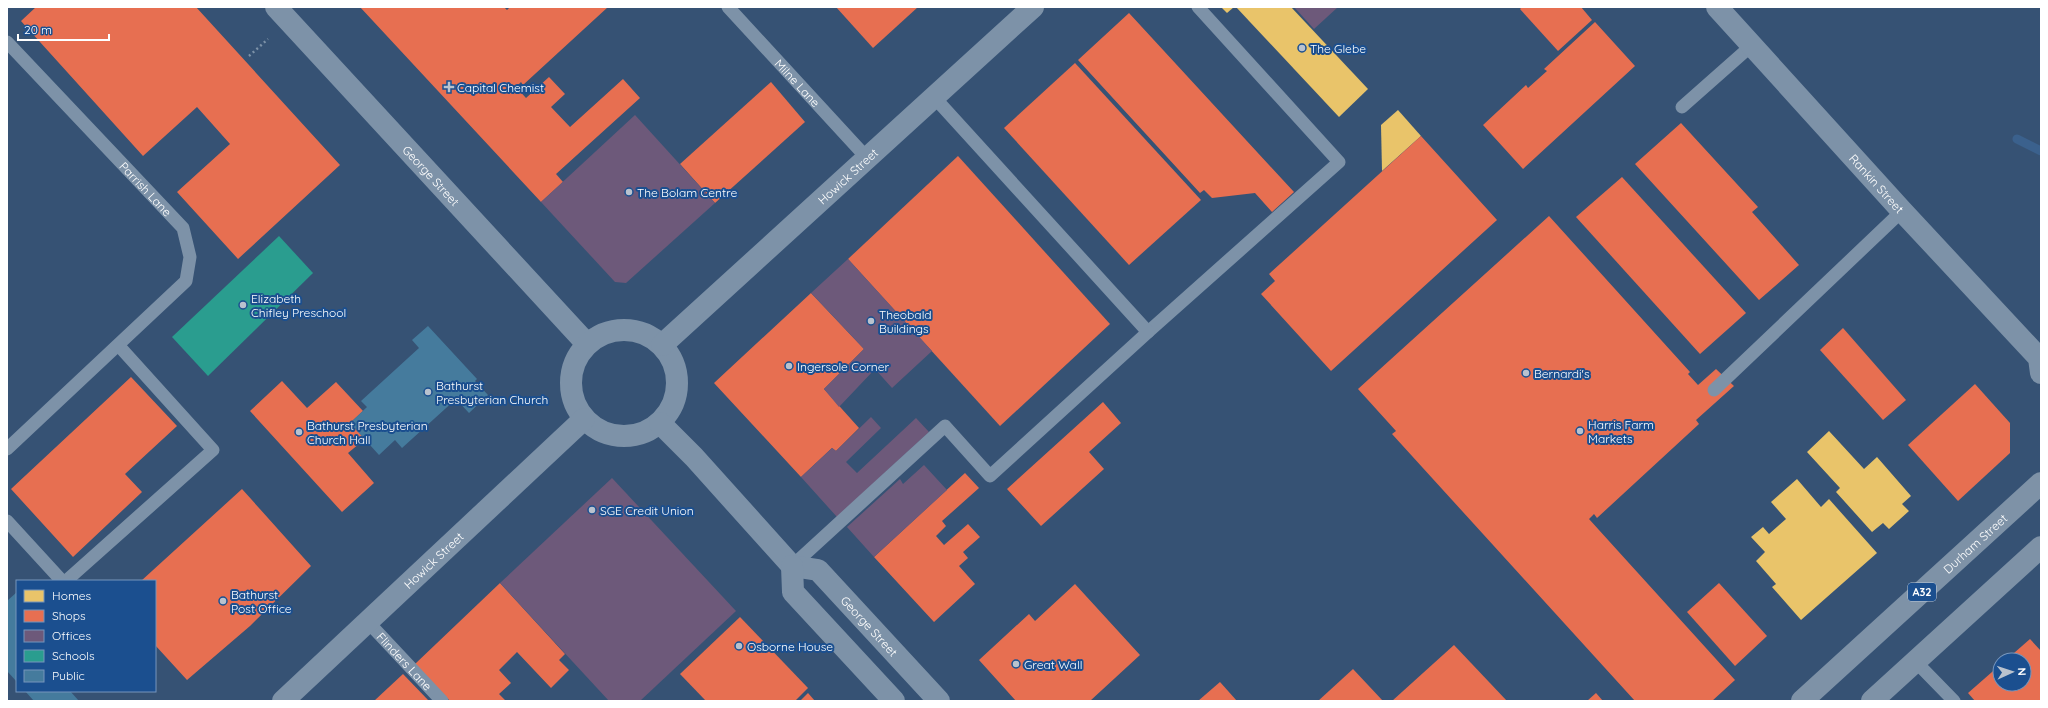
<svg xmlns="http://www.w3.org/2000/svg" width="2048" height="708" font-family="Quicksand,sans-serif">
<rect width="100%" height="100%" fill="#365274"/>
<g fill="#e9c46a">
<polygon points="1221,7 1234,7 1227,13"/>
<polygon points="1236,7 1291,7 1368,89 1339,117"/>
<polygon points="1398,110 1421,136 1382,171 1381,125"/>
<polygon points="1829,431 1864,469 1877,457 1911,496 1902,504 1909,511 1889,529 1883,523 1872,532 1836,492 1840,488 1807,452"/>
<polygon points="1797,479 1821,507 1829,499 1877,553 1801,620 1772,587 1776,584 1756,561 1765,552 1751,537 1763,527 1769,534 1786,519 1771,502"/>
</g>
<g fill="#e76f51">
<polygon points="36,7 196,7 340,165 238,259 177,192 230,144 197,107 143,156 21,21"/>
<polygon points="360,7 504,7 507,10 510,7 608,7 523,85 521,82 516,87 526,98 549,77 565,94 551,107 570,127 623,79 640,98 556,174 563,182 541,202"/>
<polygon points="836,7 918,7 873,48"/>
<polygon points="1522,7 1581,7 1592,20 1558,51 1520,9"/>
<polygon points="1129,13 1294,192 1272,212 1255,193 1212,198 1204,190 1200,193 1078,60"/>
<polygon points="1595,22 1635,66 1523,169 1483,125 1526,85 1528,88 1547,71 1544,69"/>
<polygon points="1075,63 1201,200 1129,265 1004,128"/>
<polygon points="771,82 805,122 715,203 680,164"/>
<polygon points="1681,123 1758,207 1752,212 1799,265 1759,300 1635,164"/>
<polygon points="1421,136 1497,220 1331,371 1261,294 1275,281 1269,274"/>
<polygon points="958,156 1110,324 1000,426 848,259"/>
<polygon points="1622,177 1746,313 1700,354 1576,217"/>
<polygon points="1549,216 1690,372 1688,374 1698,385 1716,369 1734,386 1696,420 1699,424 1597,518 1594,514 1589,519 1735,680 1712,701 1635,701 1392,434 1396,431 1358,389"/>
<polygon points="811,293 864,349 824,389 859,428 836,451 832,448 801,477 714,383"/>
<polygon points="1843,328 1906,400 1883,420 1820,350"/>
<polygon points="131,377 177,426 125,474 142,492 73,557 11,489"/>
<polygon points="282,381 307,408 336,382 363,411 350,423 365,439 348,453 374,483 342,512 250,411"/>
<polygon points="1975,384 2010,423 2010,453 1958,501 1908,445"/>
<polygon points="1103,402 1121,423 1089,452 1104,469 1041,526 1007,489"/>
<polygon points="965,473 979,488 942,521 946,526 936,536 944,545 968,524 980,537 963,552 968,558 959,566 975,584 934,622 874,557"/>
<polygon points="242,489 311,566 250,626 187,680 155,645 155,581 141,581"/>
<polygon points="500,583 565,654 559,660 569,670 551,688 517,652 499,670 511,683 499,694 506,701 450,701 415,664"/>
<polygon points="1719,583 1767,636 1735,666 1687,612"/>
<polygon points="1075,584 1140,655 1090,701 1016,701 979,660 1029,614 1035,621"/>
<polygon points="740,617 808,688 795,701 706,701 680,674"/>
<polygon points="2030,639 2041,651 2041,701 1975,701 1968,693 2000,665 2000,684 2024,684 2024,660 2006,660"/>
<polygon points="1454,645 1507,701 1392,701"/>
<polygon points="1353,669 1383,701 1318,701"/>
<polygon points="403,674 429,701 374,701"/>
<polygon points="1220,682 1237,701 1198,701"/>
<polygon points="808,693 815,701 800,701"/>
<polygon points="1596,693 1603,701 1587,701"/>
</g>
<g fill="#6d597a">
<polygon points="1294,7 1338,7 1314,29"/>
<polygon points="635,115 715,203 626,283 615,282 541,202"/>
<polygon points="848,259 932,351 892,388 875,369 839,407 824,389 864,349 811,293"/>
<polygon points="871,417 881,428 846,462 857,473 916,418 929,432 837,517 801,477 832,448 836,451"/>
<polygon points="924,465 947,490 874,557 847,527 900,479 903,484"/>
<polygon points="612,478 736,611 640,701 609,701 500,583"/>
</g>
<polygon fill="#2a9d8f" points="279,236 313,273 208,376 172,337"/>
<g fill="#457b9d">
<polygon points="428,326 477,379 475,381 488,395 469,413 456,399 402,448 395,440 379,455 350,423 367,407 361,401 419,348 412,340"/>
<polygon points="17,592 17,682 7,671 7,601"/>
<polygon points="25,691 70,691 79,701 34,701"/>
</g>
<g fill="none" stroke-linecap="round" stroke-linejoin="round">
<polyline stroke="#3b618d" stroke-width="9" points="2017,139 2041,151"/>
<polyline stroke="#7d92a8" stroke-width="2.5" stroke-dasharray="2 3" stroke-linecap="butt" points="249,56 268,39"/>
<g stroke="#7d92a8" stroke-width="13">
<path id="s1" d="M728,7L867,158"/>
<path id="s2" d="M7,42L183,228L190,257L186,281L7,449"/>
<polyline points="1682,107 1751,46"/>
<polyline points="1148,332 1339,162 1198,7"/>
<polyline points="1714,390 1902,211"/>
<polyline points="7,521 62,581"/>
<polyline points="792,566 945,426 990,476 1148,332 934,97"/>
<polyline points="66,581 213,450 119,346"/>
<path id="s3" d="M367,621L442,701"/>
<polyline points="1916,662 1954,701"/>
</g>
<g stroke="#7d92a8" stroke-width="22">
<path id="s4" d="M276,7L587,344"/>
<path id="s5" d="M1717,7L1902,211L2039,358L2041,373"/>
<circle cx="624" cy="383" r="53"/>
<path id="s6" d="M662,345L1033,7"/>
<path id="s7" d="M660,423L694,457L792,566L818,570L939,701"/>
<polyline points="792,566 793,592 894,701"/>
<path id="s8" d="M283,701L584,419"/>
</g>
<g stroke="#7e92a7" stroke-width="22">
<path id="s9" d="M1802,701L2041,483"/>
<polyline points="1872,701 2041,547"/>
</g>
</g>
<g fill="#b9c2ce" stroke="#1b4f8f" stroke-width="1.5">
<circle cx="1302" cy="48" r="4"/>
<path d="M447 81h4v4h4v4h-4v4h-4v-4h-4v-4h4z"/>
<circle cx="629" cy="192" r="4"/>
<circle cx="243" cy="305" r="4"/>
<circle cx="871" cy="321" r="4"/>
<circle cx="789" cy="366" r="4"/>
<circle cx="1526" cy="373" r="4"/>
<circle cx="428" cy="392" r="4"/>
<circle cx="1580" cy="431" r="4"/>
<circle cx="299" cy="432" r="4"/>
<circle cx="592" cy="510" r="4"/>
<circle cx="223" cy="601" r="4"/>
<circle cx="739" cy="646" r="4"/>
<circle cx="1016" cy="664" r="4"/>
</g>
<g text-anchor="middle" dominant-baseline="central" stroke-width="4" stroke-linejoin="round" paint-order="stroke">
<rect fill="#1b4f8f" stroke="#bbcadd" stroke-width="1" x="1908" y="583" width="28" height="18" rx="3"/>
<g font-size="11" font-weight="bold" fill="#fff">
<text x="1922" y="592">A32</text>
</g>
<g font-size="12" fill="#fff" stroke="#1b4f8f" text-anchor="start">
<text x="1310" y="48">The Glebe</text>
<text x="457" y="87">Capital Chemist</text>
<text x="637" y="192">The Bolam Centre</text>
<text x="251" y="298">Elizabeth<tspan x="251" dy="14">Chifley Preschool</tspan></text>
<text x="879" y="314">Theobald<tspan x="879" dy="14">Buildings</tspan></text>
<text x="797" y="366">Ingersole Corner</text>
<text x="1534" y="373">Bernardi's</text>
<text x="436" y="385">Bathurst<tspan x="436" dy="14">Presbyterian Church</tspan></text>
<text x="1588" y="424">Harris Farm<tspan x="1588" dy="14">Markets</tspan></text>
<text x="307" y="425">Bathurst Presbyterian<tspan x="307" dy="14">Church Hall</tspan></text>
<text x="600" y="510">SGE Credit Union</text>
<text x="231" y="594">Bathurst<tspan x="231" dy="14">Post Office</tspan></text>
<text x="747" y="646">Osborne House</text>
<text x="1024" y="664">Great Wall</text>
</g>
<g font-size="12" fill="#fff" stroke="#1b4f8f">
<text stroke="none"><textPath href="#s1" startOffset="103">Milne Lane</textPath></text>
<text stroke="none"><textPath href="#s4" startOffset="229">George Street</textPath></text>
<text stroke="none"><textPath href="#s6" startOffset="251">Howick Street</textPath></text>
<text stroke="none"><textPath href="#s5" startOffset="238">Rankin Street</textPath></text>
<text stroke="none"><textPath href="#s2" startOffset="202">Parrish Lane</textPath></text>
<text stroke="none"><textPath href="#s9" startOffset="234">Durham Street</textPath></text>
<text stroke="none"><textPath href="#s8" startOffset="206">Howick Street</textPath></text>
<text stroke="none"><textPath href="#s7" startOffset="297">George Street</textPath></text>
<text stroke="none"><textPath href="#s3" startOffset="55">Flinders Lane</textPath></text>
</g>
</g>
<rect width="2048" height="708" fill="none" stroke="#ffffff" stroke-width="16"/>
<rect x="16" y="580" width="140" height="112" fill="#1b4f8f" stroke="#7695bc"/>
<rect x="24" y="590" width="20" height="12" fill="#e9c46a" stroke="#7695bc"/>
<text x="52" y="600" font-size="12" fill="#ffffff">Homes</text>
<rect x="24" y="610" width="20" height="12" fill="#e76f51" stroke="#7695bc"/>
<text x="52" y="620" font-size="12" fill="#ffffff">Shops</text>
<rect x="24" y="630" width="20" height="12" fill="#6d597a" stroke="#7695bc"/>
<text x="52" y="640" font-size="12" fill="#ffffff">Offices</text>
<rect x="24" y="650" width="20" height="12" fill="#2a9d8f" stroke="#7695bc"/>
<text x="52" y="660" font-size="12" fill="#ffffff">Schools</text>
<rect x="24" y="670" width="20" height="12" fill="#457b9d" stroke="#7695bc"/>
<text x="52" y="680" font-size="12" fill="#ffffff">Public</text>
<g transform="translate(2012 672) rotate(87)"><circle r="19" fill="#1b4f8f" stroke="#7695bc"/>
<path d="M0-3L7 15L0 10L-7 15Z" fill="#b9c2ce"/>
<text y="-6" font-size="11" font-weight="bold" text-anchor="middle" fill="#ffffff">N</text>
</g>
<path d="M18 34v6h91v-6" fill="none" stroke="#ffffff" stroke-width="2"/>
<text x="24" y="34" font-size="12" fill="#ffffff" stroke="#1b4f8f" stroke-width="3" paint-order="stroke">20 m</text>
</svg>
